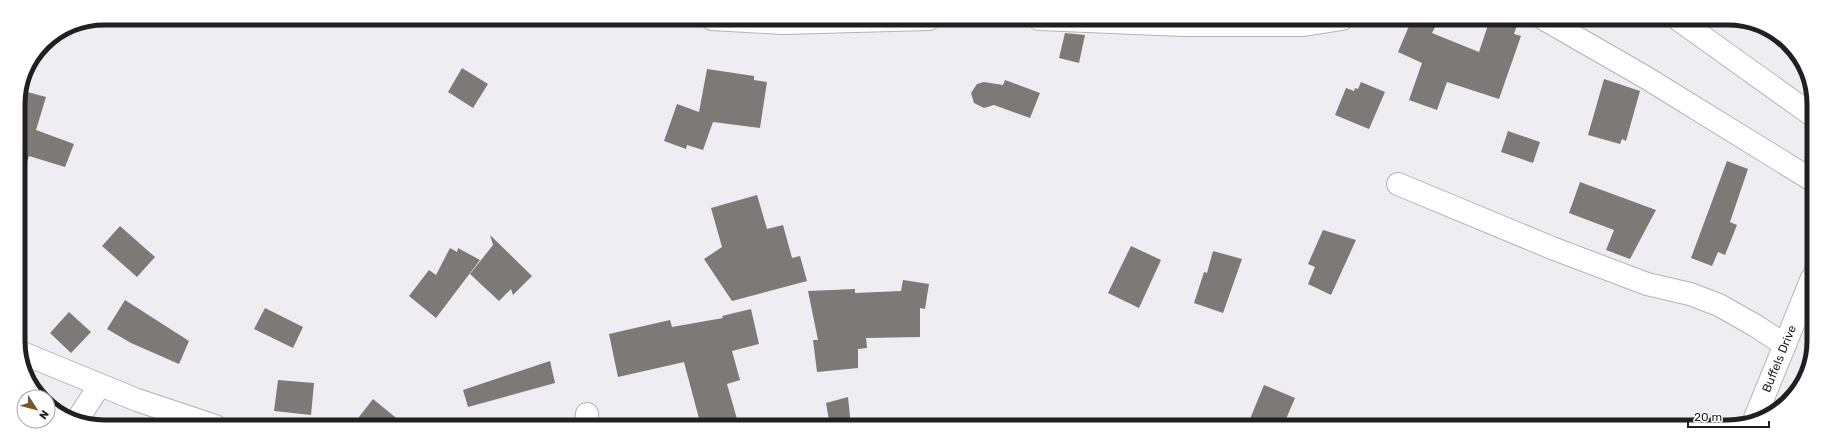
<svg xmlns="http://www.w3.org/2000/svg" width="1832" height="445" font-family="Rubik,sans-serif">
<rect width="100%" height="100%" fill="#eeedf2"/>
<g fill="#7d7976">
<polygon points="1412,19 1422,19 1436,25 1432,33 1479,52 1490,19 1519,19 1514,34 1521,36 1499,99 1447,82 1437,110 1409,100 1422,63 1398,52"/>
<polygon points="1065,33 1085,35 1079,63 1059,58"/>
<polygon points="462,68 488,84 473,108 448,92"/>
<polygon points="707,69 754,76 754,80 767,82 760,128 713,122 703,150 687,145 686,149 664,141 677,104 699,112"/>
<polygon points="1604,79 1640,91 1626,141 1622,139 1620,144 1588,135"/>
<polygon points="1005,80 1040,93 1030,118 994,105 984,108 974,103 971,93 977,84 984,82 1003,85"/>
<polygon points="1361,82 1385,92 1369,129 1335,115 1346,88 1354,91 1355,88 1358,89"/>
<polygon points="20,90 46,97 36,130 74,144 65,167 29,156 24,171 19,170 18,99"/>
<polygon points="1508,131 1540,142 1533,163 1501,152"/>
<polygon points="1727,161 1748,169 1730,222 1737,225 1725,255 1718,252 1712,266 1691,258"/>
<polygon points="1580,182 1656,210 1630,259 1606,250 1614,230 1569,213"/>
<polygon points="757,195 767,229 783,225 792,258 800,256 807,281 732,301 704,259 722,247 711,208"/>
<polygon points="120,226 155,257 137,277 102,246"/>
<polygon points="1323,230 1356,240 1331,295 1308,284 1315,267 1308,264"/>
<polygon points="490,235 532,276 513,295 511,289 499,301 470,274 493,245"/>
<polygon points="1131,246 1161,260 1139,308 1108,293"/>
<polygon points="450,248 457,252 458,248 480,260 436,318 409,296 429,270 436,275"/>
<polygon points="1213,251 1242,259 1223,313 1194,303 1204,272 1207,273"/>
<polygon points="903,280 929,284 925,309 920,308 920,337 866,338 867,348 858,349 858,368 817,372 813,340 818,340 808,291 855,289 855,293 901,291"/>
<polygon points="125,300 189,341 179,364 131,343 107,329"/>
<polygon points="265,308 303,327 293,348 254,329"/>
<polygon points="751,309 759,344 732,351 740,380 727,384 739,426 701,426 684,362 618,377 609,334 670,320 672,327 723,318 722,316"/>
<polygon points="69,312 91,332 71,353 50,333"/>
<polygon points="550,361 555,383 468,407 463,390"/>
<polygon points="278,380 314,383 311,415 274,411"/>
<polygon points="1264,385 1295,398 1283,426 1247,426"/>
<polygon points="848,397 851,426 830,426 826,403"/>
<polygon points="373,399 406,426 352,426"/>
</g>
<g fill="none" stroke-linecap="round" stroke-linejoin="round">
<defs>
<g id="minor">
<polyline points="712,19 783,23 929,19"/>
<polyline points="1039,19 1183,25 1304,25 1342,19"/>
<polyline points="1544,19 1645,77 1812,180"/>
<polyline points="1679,20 1812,115"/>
<polyline points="1398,184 1552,248 1647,284 1690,294 1719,305 1756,326 1785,345"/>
<polyline points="20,352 137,400 215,426"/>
<path id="s1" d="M1755,418L1812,278"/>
<polyline points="77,420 100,385"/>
<polyline points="586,426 587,414"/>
</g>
</defs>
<use href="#minor" stroke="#b3b3b8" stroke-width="24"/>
<use href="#minor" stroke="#fff" stroke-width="22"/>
</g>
<g text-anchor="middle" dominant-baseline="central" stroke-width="3" stroke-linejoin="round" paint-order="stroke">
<g font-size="12" fill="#201f21" stroke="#fff">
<text stroke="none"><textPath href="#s1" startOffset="64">Buffels Drive</textPath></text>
</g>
</g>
<path d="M0 0H1832V445H0ZM104 25H1728A79 79 0 0 1 1807 104V341A79 79 0 0 1 1728 420H104A79 79 0 0 1 25 341V104A79 79 0 0 1 104 25Z" fill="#fff" fill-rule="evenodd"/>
<path fill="none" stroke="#201f21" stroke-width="5" d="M104 25H1728A79 79 0 0 1 1807 104V341A79 79 0 0 1 1728 420H104A79 79 0 0 1 25 341V104A79 79 0 0 1 104 25Z"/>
<g transform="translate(36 409) rotate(126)"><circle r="19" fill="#ffffff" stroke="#a6a5a6"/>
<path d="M0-3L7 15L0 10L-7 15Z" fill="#73592b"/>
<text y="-6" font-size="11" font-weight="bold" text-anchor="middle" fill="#201f21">N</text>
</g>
<path d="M1688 421v6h81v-6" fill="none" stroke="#201f21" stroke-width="2"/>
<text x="1694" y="421" font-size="12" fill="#201f21" stroke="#ffffff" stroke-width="3" paint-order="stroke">20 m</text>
</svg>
